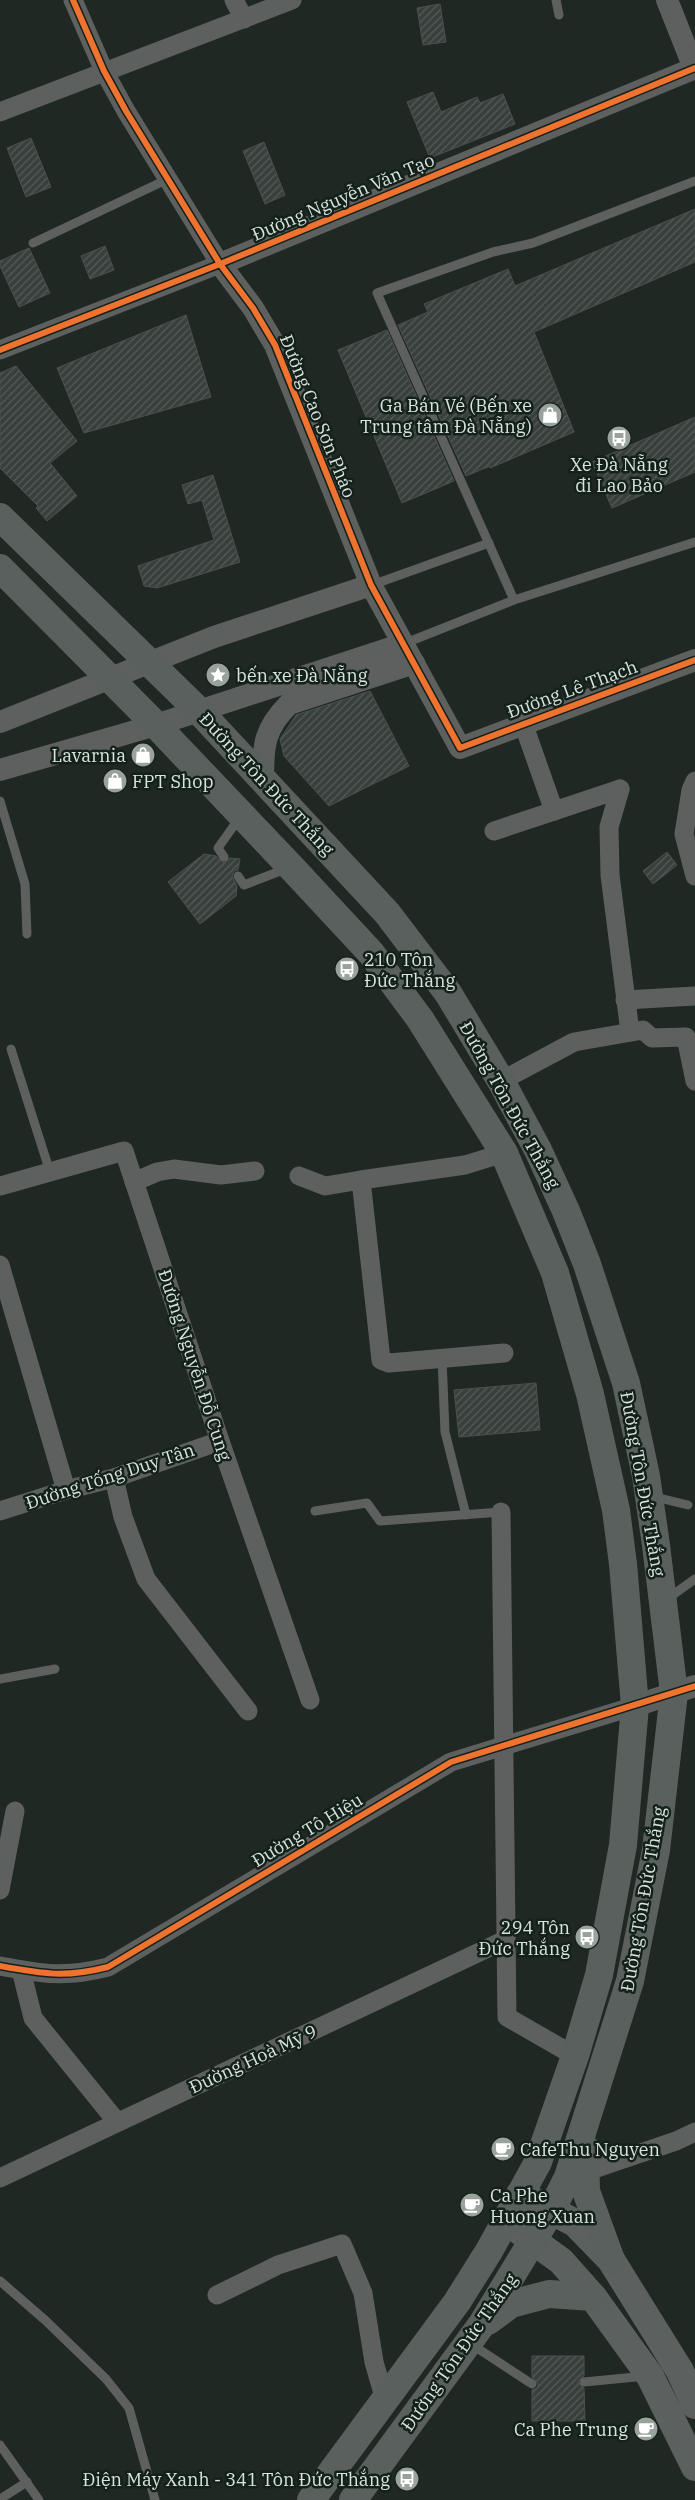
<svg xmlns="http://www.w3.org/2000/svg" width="695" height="2500" font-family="'IBM Plex Serif',serif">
<defs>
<pattern id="building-hatch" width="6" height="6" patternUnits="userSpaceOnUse" patternTransform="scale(1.25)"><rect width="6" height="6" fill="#383f3c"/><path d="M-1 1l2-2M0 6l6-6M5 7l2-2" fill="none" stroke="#545b58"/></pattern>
</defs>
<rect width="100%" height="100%" fill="#202824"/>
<g fill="url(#building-hatch)" stroke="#4a514e">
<polygon points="440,4 446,42 423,45 417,8"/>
<polygon points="433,92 441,112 477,97 480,103 503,94 515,124 430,158 407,102"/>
<polygon points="31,138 51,187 26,197 7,148"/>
<polygon points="264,142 285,195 265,204 243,151"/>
<polygon points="695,209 695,262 534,332 574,432 490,468 490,466 466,476 398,325 428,312 424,304 508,269 515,286"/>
<polygon points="105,246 114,270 90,279 81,256"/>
<polygon points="29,248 50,293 19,307 0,266 0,261"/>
<polygon points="186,315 211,397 84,433 57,368"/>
<polygon points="387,330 454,481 402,503 338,350"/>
<polygon points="16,366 77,441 50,463 77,496 47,521 36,508 38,506 0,468 0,373"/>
<polygon points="695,417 695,472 612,508 592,462"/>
<polygon points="213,475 240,562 157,588 144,586 138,566 214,540 202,500 188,504 182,485"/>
<polygon points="370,691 409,766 329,806 284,756 280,739 296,715"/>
<polygon points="667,852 677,865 653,884 643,871"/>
<polygon points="204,854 216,856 224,863 230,858 240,859 238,870 234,871 232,876 237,886 236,896 200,924 168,882"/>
<polygon points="536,1383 540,1430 459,1437 454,1390"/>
<polygon points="532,2356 584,2356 584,2376 578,2382 584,2388 585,2421 532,2421 532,2390 537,2388 538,2384 532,2377"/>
</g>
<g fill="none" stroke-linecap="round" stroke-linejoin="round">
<g stroke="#5d605f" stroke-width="9">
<polyline points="556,0 559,15"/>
<polyline points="33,243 168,179"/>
<polyline points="372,585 489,543"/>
<polyline points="514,600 377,293 493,252 533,243 695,181"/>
<polyline points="403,644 514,600 695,542"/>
<polyline points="0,801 25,884 27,934"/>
<polyline points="224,857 218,848 240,817"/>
<polyline points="238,876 244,885 288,868"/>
<polyline points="11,1049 50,1172"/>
<polyline points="442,1358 445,1432 466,1515"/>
<polyline points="651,1496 688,1505"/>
<polyline points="315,1511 367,1503 380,1521 501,1512"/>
<polyline points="667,1599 695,1579"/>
<polyline points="0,1679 55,1669"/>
<polyline points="0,2281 45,2320 106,2379 129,2408 155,2500"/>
<polyline points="471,2344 532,2384"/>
<polyline points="584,2382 646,2376"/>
<polyline points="0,2445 39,2500"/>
<polyline points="0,2499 27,2482"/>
</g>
<g stroke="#5d605f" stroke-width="19">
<polyline points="234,0 244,19"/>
<polyline points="0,112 292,0"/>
<polyline points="0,350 220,264 126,111 104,71 73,0"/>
<polyline points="523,723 554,811 620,789"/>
<polyline points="695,781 691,790 684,834 695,876"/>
<polyline points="620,789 609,827 610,875 630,1032"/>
<polyline points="494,831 554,811"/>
<polyline points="625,1000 695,996"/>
<polyline points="501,1081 574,1042 643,1030 652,1038 686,1037 695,1081"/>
<polyline points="299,1176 325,1186 361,1180 381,1360 389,1363 504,1353"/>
<polyline points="361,1180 465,1165 504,1153"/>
<polyline points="134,1182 157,1172 174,1169 221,1175 255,1171"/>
<polyline points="0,1186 124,1151 220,1441 310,1700"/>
<polyline points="0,1265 66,1490"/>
<polyline points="114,1478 123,1517 146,1579 248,1711"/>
<polyline points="0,1511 66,1490 114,1478 220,1441"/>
<polyline points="501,1512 507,2017 575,2056"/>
<polyline points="0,1890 15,1811"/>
<path d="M0,1966C43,1974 65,1978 108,1967L451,1762L635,1706"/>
<polyline points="21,1970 33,2018 117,2122"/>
<polyline points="585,2172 676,2141 695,2132"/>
<polyline points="0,2178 505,1940"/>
<polyline points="217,2295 278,2265 342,2244 363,2293 374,2362 385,2400"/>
</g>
<g stroke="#5d605f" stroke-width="22">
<polyline points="667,0 694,68"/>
<polyline points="695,68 220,264 253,308 275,345 371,585 460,748 695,660"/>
<polyline points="0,722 214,637 371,585"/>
<polyline points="0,770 156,725 403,644"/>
<path d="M263,779C263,745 264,729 289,704L414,663"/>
<polyline points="635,1706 695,1686"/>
</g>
<g stroke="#5c615f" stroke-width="28">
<polyline points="520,2194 575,2223 611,2260 680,2371 695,2405"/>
<polyline points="506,2221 561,2261 593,2297 650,2376 695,2467"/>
</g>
<g stroke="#5a605d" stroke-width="28">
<polyline points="0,517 199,711 387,913 448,993 501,1081 538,1150 566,1211 587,1264 626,1383 646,1476 656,1545 674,1693 656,1850 630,1981 568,2177 552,2209 482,2324 353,2500"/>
<polyline points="0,568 156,725 291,867 371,953 420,1019 504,1153 555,1273 590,1394 616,1510 623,1564 635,1706 623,1845 599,1975 575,2056 538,2162 489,2251 457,2302 311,2500"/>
<polyline points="585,2148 586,2191 611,2260"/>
<polyline points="488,2321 511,2304 549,2294 593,2297"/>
</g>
<defs>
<g id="cycleway">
<polyline points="73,0 104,71 126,111 220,264 253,308 275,345 371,585 460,748 695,660"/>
<polyline points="0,350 220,264 695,68"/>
<path d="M0,1966C43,1974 65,1978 108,1967L451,1762L695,1686"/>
</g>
</defs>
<use href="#cycleway" stroke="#14211b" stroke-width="9"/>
<use href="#cycleway" stroke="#ef722f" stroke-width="6"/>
</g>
<defs>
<symbol id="shop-disc" viewBox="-11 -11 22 22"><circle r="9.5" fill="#99a29d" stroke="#14211b"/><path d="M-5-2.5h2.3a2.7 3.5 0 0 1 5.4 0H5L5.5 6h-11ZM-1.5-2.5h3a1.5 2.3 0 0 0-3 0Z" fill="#fff"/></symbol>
<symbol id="bus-disc" viewBox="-11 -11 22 22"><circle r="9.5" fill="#99a29d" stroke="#14211b"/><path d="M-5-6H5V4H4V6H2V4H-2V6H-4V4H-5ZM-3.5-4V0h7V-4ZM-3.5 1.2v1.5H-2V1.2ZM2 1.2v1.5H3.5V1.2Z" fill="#fff"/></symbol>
<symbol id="sight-disc" viewBox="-11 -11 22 22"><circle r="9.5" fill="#99a29d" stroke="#14211b"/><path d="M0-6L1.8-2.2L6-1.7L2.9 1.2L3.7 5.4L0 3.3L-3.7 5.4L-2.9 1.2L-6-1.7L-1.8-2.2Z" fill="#fff"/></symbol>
<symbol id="cafe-disc" viewBox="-11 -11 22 22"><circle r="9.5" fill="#99a29d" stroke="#14211b"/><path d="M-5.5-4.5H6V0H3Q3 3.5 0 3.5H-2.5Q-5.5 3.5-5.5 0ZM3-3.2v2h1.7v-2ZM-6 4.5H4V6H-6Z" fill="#fff"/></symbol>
</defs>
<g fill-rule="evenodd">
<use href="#shop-disc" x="536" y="401" width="28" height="28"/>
<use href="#bus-disc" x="605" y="424" width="28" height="28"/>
<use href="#sight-disc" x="204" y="661" width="28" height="28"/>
<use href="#shop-disc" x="129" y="741" width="28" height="28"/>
<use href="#shop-disc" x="101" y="767" width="28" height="28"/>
<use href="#bus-disc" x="333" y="955" width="28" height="28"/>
<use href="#bus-disc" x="573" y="1923" width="28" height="28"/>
<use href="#cafe-disc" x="489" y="2135" width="28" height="28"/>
<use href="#cafe-disc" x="458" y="2191" width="28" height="28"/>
<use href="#cafe-disc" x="632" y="2415" width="28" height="28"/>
<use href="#bus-disc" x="393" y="2465" width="28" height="28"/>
</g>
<g text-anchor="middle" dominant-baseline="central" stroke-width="5" stroke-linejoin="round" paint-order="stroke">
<g font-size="18" fill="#dae3de" stroke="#14211b">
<text transform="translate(343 197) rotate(-23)">Đường Nguyễn Văn Tạo</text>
<text transform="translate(318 416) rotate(68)">Đường Cao Sơn Pháo</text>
<text transform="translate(572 689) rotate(-20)">Đường Lê Thạch</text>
<text transform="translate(267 784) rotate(47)">Đường Tôn Đức Thắng</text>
<text transform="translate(510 1105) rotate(61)">Đường Tôn Đức Thắng</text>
<text transform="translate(195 1365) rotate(72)">Đường Nguyễn Đỗ Cung</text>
<text transform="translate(110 1476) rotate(-18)">Đường Tống Duy Tân</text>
<text transform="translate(643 1484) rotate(80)">Đường Tôn Đức Thắng</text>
<text transform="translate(307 1830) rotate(-31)">Đường Tô Hiệu</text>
<text transform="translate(643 1899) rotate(-80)">Đường Tôn Đức Thắng</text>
<text transform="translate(253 2059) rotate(-25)">Đường Hoà Mỹ 9</text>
<text transform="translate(459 2352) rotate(-55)">Đường Tôn Đức Thắng</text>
</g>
<g font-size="18" fill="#dae3de" stroke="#14211b" text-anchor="end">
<text x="532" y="405">Ga Bán Vé (Bến xe<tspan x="532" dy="21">Trung tâm Đà Nẵng)</tspan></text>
<text x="619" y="464" text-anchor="middle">Xe Đà Nẵng<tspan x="619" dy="21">đi Lao Bảo</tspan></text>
<text x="236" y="675" text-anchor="start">bến xe Đà Nẵng</text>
<text x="126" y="755">Lavarnia</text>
<text x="132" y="781" text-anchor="start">FPT Shop</text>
<text x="364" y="959" text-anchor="start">210 Tôn<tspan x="364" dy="21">Đức Thắng</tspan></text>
<text x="570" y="1927">294 Tôn<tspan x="570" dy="21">Đức Thắng</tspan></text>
<text x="520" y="2149" text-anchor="start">CafeThu Nguyen</text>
<text x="490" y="2195" text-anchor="start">Ca Phe<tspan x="490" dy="21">Huong Xuan</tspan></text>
<text x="628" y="2429">Ca Phe Trung</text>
<text x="390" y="2479">Điện Máy Xanh - 341 Tôn Đức Thắng</text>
</g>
</g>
</svg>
